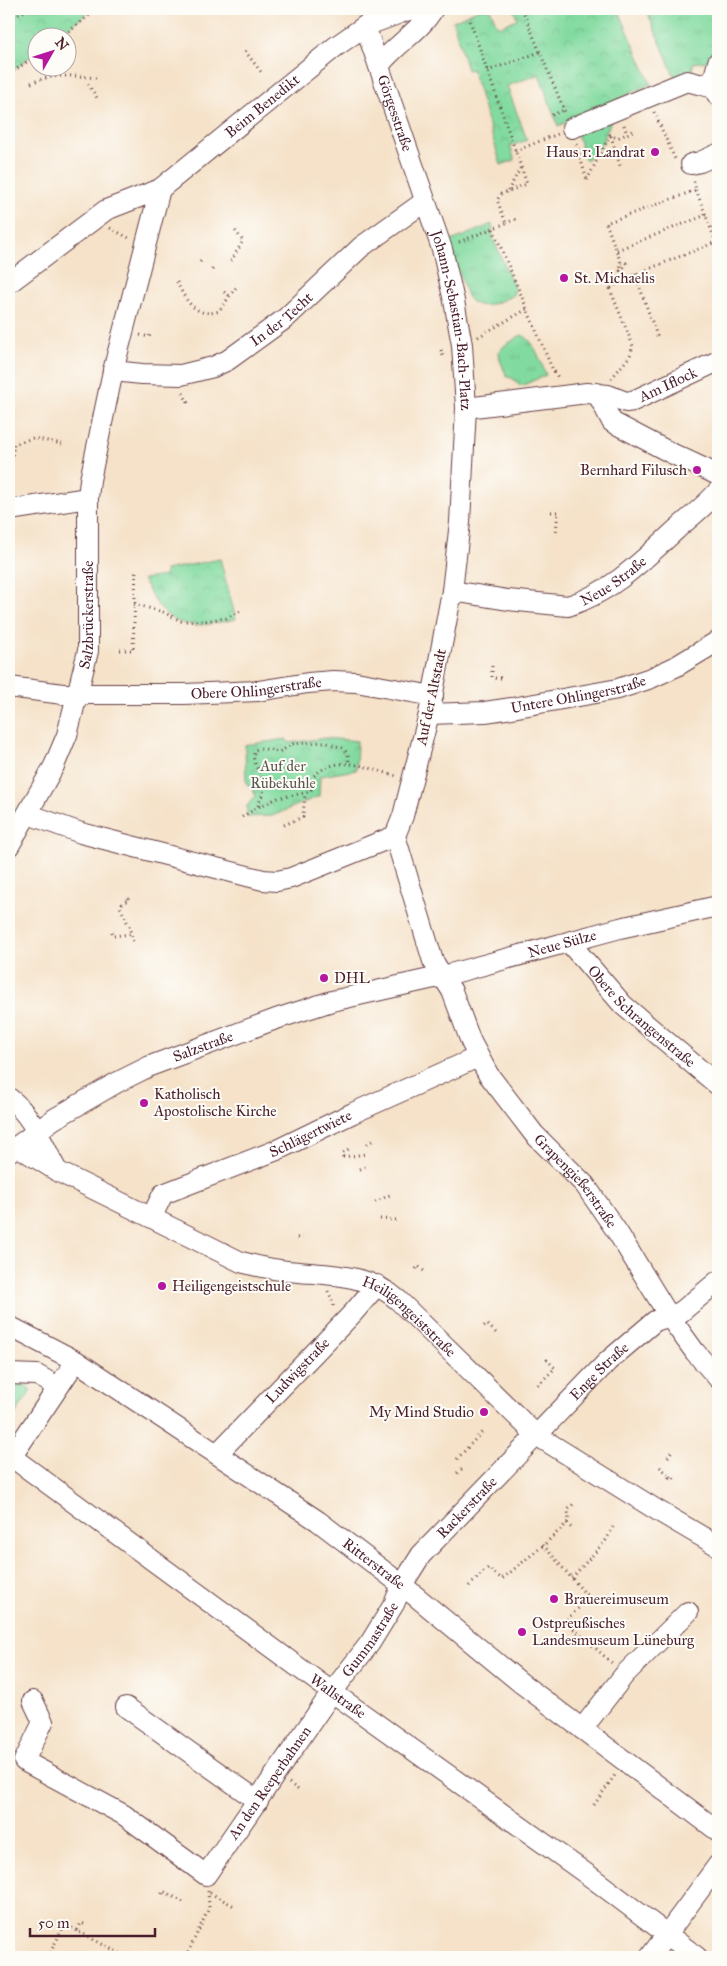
<svg xmlns="http://www.w3.org/2000/svg" width="727" height="1966" font-family="'IM FELL Great Primer',serif">
<defs>
<pattern id="grass-tufts" width="24" height="20" patternUnits="userSpaceOnUse" patternTransform="scale(1.25)"><rect width="24" height="20" fill="#81da9f"/><path d="M3 7l-1-3M5 7V3M7 7l1-3M15 17l-1-3M17 17v-4M19 17l1-3" fill="none" stroke="#71bb89"/></pattern>
<pattern id="park-crowns" width="20" height="18" patternUnits="userSpaceOnUse" patternTransform="scale(1.25)"><rect width="20" height="18" fill="#81da9f"/><path d="M2 6a3 3 0 1 1 6 0M12 15a3 3 0 1 1 6 0" fill="none" stroke="#71bb89"/></pattern>
</defs>
<rect width="100%" height="100%" fill="#fdfcf7"/>
<filter id="ink" filterUnits="userSpaceOnUse"><feTurbulence type="fractalNoise" baseFrequency=".02" numOctaves="2"/><feDisplacementMap in="SourceGraphic" scale="10" xChannelSelector="R" yChannelSelector="G"/><feConvolveMatrix kernelMatrix="1 2 1 2 8 2 1 2 1" color-interpolation-filters="sRGB"/></filter>
<filter id="wash" filterUnits="userSpaceOnUse"><feTurbulence type="fractalNoise" baseFrequency=".0096" numOctaves="4" result="noise"/><feDisplacementMap in="SourceGraphic" scale="20" xChannelSelector="R" yChannelSelector="G"/><feGaussianBlur stdDeviation="1.12" result="paint"/><feColorMatrix in="noise" values="0 0 0 0 0 0 0 0 0 0 0 0 0 0 0 0 0 1.4 0 .05"/><feComposite in="paint" operator="in"/></filter>
<g filter="url(#wash)">
<rect width="100%" height="100%" fill="#f5e2c9"/>
<g fill="url(#grass-tufts)" stroke="#667c65">
<polygon points="646,9 718,9 718,56 716,60 693,63 692,74 676,80"/>
<polygon points="611,120 603,142 586,161 577,134"/>
<path d="M492,224L493,238L515,290L512,296C497,302 478,314 467,296L449,242Z"/>
<path d="M521,335C534,338 541,363 546,375L521,386L512,378L507,377L500,360L499,352L504,346Z"/>
</g>
<g fill="url(#park-crowns)" stroke="#667c65">
<polygon points="9,9 93,9 56,37 38,38 37,51 9,74"/>
<polygon points="479,9 490,9 498,27 517,19 514,9 618,9 651,84 558,126 539,74 507,86 527,140 510,146 515,160 501,165 472,69 467,70 453,21"/>
<path d="M220,559L236,619C185,630 167,630 143,579L166,576L165,570Z"/>
<polygon points="326,738 357,741 356,770 320,776 319,796 272,816 247,817 247,806 255,796 254,792 246,783 245,745 286,739 289,743"/>
<polygon points="9,1384 26,1385 31,1391 9,1423"/>
</g>
</g>
<g filter="url(#ink)">
<g fill="none" stroke-linecap="round" stroke-linejoin="round">
<defs>
<g id="minor">
<path id="s1" d="M365,26L442,249L454,301L462,345L466,408L460,522L452,591L429,714L403,816L395,836L433,961L452,991L471,1042L488,1074L534,1134L585,1185L618,1233L669,1316L695,1352L718,1378"/>
<path d="M379,66C394,45 420,32 433,9"/>
<polyline points="704,85 714,77 718,62"/>
<polyline points="572,128 687,81 714,88 718,96"/>
<polyline points="691,164 700,162 718,154"/>
<path id="s2" d="M9,283L106,210L160,189L335,47L365,26L411,9"/>
<path id="s3" d="M113,371L142,374L181,375L213,367L228,360L286,318L361,247L424,202"/>
<polyline points="597,393 612,422 671,453 718,475"/>
<path id="s4" d="M466,408L587,393L608,395L626,402L633,401L718,361"/>
<polyline points="9,510 88,498"/>
<path id="s5" d="M452,591L508,600L568,606C613,592 645,558 678,528C692,516 707,504 718,491"/>
<path id="s6" d="M9,687L63,694H184L258,691L308,683L333,681L356,682L433,696"/>
<path id="s7" d="M429,714L485,712L512,708L618,689L651,678L675,667L718,641"/>
<polyline points="28,814 81,833 263,880 277,881 291,878 395,836"/>
<path id="s8" d="M9,846L54,766L67,735L88,651V498L90,480L113,371L160,189"/>
<path id="s9" d="M571,941L574,948L623,1005L718,1085"/>
<path d="M9,1098C32,1115 43,1144 56,1169"/>
<path id="s10" d="M17,1146L57,1171L241,1262C260,1267 279,1271 299,1272C334,1275 370,1275 398,1300L536,1435L660,1512L718,1546"/>
<path id="s11" d="M9,1152L54,1119L116,1083L150,1066L276,1019L332,1001L443,976L620,928L718,906"/>
<path id="s12" d="M152,1216L163,1194L277,1150L353,1113L478,1057"/>
<path id="s13" d="M9,1326L76,1361L318,1521L402,1585L521,1683L718,1831"/>
<polyline points="9,1374 37,1375 58,1387"/>
<path id="s14" d="M217,1454L353,1313L377,1285"/>
<path id="s15" d="M9,1455L332,1692L595,1880L697,1957"/>
<polyline points="12,1456 76,1361"/>
<path id="s16" d="M33,1701L43,1722L24,1761L124,1815L206,1875L332,1692L370,1643L394,1604L402,1585L421,1555L608,1361L655,1321L681,1312L718,1281"/>
<polyline points="126,1707 258,1801"/>
<polyline points="582,1729 625,1674 688,1612"/>
<polyline points="650,1957 718,1865"/>
</g>
</defs>
<use href="#minor" stroke="#643c43" stroke-width="22"/>
<g stroke="#643c43" stroke-width="3" stroke-dasharray="1 4" stroke-linecap="butt">
<polyline points="522,9 565,112"/>
<polyline points="9,18 29,9"/>
<polyline points="470,21 527,184 501,194 497,200 506,223"/>
<polyline points="61,38 97,9"/>
<polyline points="245,51 261,72"/>
<polyline points="487,71 540,52"/>
<polyline points="9,74 38,54"/>
<path d="M31,83C52,74 74,75 96,78"/>
<polyline points="88,84 97,98"/>
<polyline points="654,112 675,159"/>
<polyline points="552,115 564,110"/>
<polyline points="624,125 627,134 633,131"/>
<polyline points="611,136 620,166"/>
<polyline points="576,144 587,180"/>
<polyline points="515,151 558,134"/>
<polyline points="587,180 610,135 617,138 627,134"/>
<polyline points="508,191 521,167"/>
<polyline points="110,228 129,238"/>
<polyline points="493,229 552,368 559,379"/>
<polyline points="459,242 516,219"/>
<polyline points="617,250 706,215"/>
<polyline points="231,261 243,241 234,229"/>
<polyline points="200,262 202,260"/>
<polyline points="212,270 214,267"/>
<polyline points="620,271 626,265 626,263 621,263"/>
<polyline points="635,274 657,336"/>
<path d="M177,282C185,300 196,319 219,311L237,286"/>
<polyline points="611,288 626,278 716,242 696,190"/>
<polyline points="610,289 620,272 621,263 606,223 696,190 694,180"/>
<polyline points="610,289 633,346 630,356 611,379"/>
<polyline points="224,292 230,296"/>
<polyline points="140,335 149,337 150,335"/>
<polyline points="478,337 527,309"/>
<polyline points="441,350 443,356"/>
<polyline points="183,393 189,405"/>
<polyline points="11,465 14,444 33,438 62,444"/>
<polyline points="551,512 558,512 556,532"/>
<polyline points="134,604 163,612 181,621 203,621 226,618 243,610"/>
<polyline points="120,650 133,650 136,570"/>
<polyline points="492,666 492,678 503,678"/>
<path d="M258,806C260,800 264,793 264,787C265,773 249,765 255,750L260,748L279,752L293,744L324,742L343,748L348,754L349,764"/>
<path d="M242,817L258,807L278,798L309,792L311,789L312,778C337,752 366,768 397,776"/>
<polyline points="284,825 303,817 305,793"/>
<polyline points="128,898 129,900 123,902 120,907 129,926 133,942"/>
<polyline points="112,932 113,936 131,934"/>
<polyline points="367,1144 372,1141"/>
<polyline points="343,1157 366,1154"/>
<polyline points="343,1157 342,1154 350,1148"/>
<polyline points="360,1169 365,1167"/>
<polyline points="375,1202 392,1194"/>
<polyline points="380,1219 397,1220"/>
<polyline points="297,1238 302,1237"/>
<polyline points="416,1269 418,1266 424,1271 422,1274"/>
<polyline points="328,1291 333,1303 333,1308"/>
<polyline points="484,1326 487,1324 497,1334"/>
<polyline points="538,1385 555,1368 547,1360 544,1363"/>
<polyline points="668,1457 673,1449"/>
<polyline points="457,1459 483,1431 482,1430"/>
<polyline points="660,1467 670,1476 667,1480"/>
<polyline points="457,1473 464,1468"/>
<polyline points="670,1476 673,1479 677,1475"/>
<polyline points="567,1523 573,1530"/>
<polyline points="543,1545 589,1598 565,1621 612,1663"/>
<polyline points="572,1578 606,1540 613,1527"/>
<polyline points="469,1586 488,1568 502,1579 545,1544 569,1521 568,1510 574,1503"/>
<polyline points="289,1783 300,1791"/>
<polyline points="594,1805 615,1775"/>
<polyline points="210,1893 236,1907"/>
<polyline points="162,1894 163,1891 185,1903"/>
<polyline points="84,1924 81,1923 77,1931 127,1957"/>
<polyline points="9,1957 10,1957"/>
<polyline points="48,1957 65,1924 77,1931"/>
<polyline points="186,1957 209,1908 208,1890"/>
</g>
<use href="#minor" stroke="#fff" stroke-width="20"/>
</g>
</g>
<g fill="#b5179e" stroke="#fdfcf7" stroke-width="2">
<circle cx="655" cy="152" r="5"/>
<circle cx="564" cy="278" r="5"/>
<circle cx="697" cy="470" r="5"/>
<circle cx="324" cy="978" r="5"/>
<circle cx="144" cy="1103" r="5"/>
<circle cx="162" cy="1286" r="5"/>
<circle cx="484" cy="1412" r="5"/>
<circle cx="554" cy="1599" r="5"/>
<circle cx="522" cy="1632" r="5"/>
</g>
<g text-anchor="middle" dominant-baseline="central" stroke-width="4" stroke-linejoin="round" paint-order="stroke">
<g font-size="15" fill="#4a1f2b" stroke="#fdfcf7">
<text stroke="none"><textPath href="#s2" startOffset="311">Beim Benedikt</textPath></text>
<text stroke="none"><textPath href="#s1" startOffset="92">Görgesstraße</textPath></text>
<text stroke="none"><textPath href="#s1" startOffset="308">Johann-Sebastian-Bach-Platz</textPath></text>
<text stroke="none"><textPath href="#s3" startOffset="185">In der Techt</textPath></text>
<text stroke="none"><textPath href="#s4" startOffset="208">Am Iflock</textPath></text>
<text stroke="none"><textPath href="#s5" startOffset="169">Neue Straße</textPath></text>
<text stroke="none"><textPath href="#s8" startOffset="248">Salzbrückerstraße</textPath></text>
<text stroke="none"><textPath href="#s6" startOffset="248">Obere Ohlingerstraße</textPath></text>
<text stroke="none"><textPath href="#s7" startOffset="151">Untere Ohlingerstraße</textPath></text>
<text transform="translate(431 697) rotate(-78)">Auf der Altstadt</text>
<text stroke="none"><textPath href="#s11" startOffset="596">Neue Sülze</textPath></text>
<text stroke="none"><textPath href="#s9" startOffset="104">Obere Schrangenstraße</textPath></text>
<text stroke="none"><textPath href="#s11" startOffset="222">Salzstraße</textPath></text>
<text stroke="none"><textPath href="#s12" startOffset="184">Schlägertwiete</textPath></text>
<text stroke="none"><textPath href="#s1" startOffset="1228">Grapengießerstraße</textPath></text>
<text stroke="none"><textPath href="#s10" startOffset="435">Heiligengeiststraße</textPath></text>
<text stroke="none"><textPath href="#s14" startOffset="116">Ludwigstraße</textPath></text>
<text stroke="none"><textPath href="#s16" startOffset="924">Enge Straße</textPath></text>
<text stroke="none"><textPath href="#s16" startOffset="734">Rackerstraße</textPath></text>
<text stroke="none"><textPath href="#s13" startOffset="436">Ritterstraße</textPath></text>
<text stroke="none"><textPath href="#s16" startOffset="569">Gummastraße</textPath></text>
<text stroke="none"><textPath href="#s15" startOffset="408">Wallstraße</textPath></text>
<text stroke="none"><textPath href="#s16" startOffset="394">An den Reeperbahnen</textPath></text>
</g>
<g font-size="15" fill="#4a1f2b" stroke="#fdfcf7" text-anchor="start">
<text x="645" y="152" text-anchor="end">Haus 1: Landrat</text>
<text x="574" y="278">St. Michaelis</text>
<text x="687" y="470" text-anchor="end">Bernhard Filusch</text>
<text x="334" y="978">DHL</text>
<text x="154" y="1094">Katholisch<tspan x="154" dy="17">Apostolische Kirche</tspan></text>
<text x="172" y="1286">Heiligengeistschule</text>
<text x="474" y="1412" text-anchor="end">My Mind Studio</text>
<text x="564" y="1599">Brauereimuseum</text>
<text x="532" y="1623">Ostpreußisches<tspan x="532" dy="17">Landesmuseum Lüneburg</tspan></text>
</g>
<g font-size="15" fill="#5a574e" stroke="#fdfcf7">
<text x="283" y="766">Auf der<tspan x="283" dy="17">Rübekuhle</tspan></text>
</g>
</g>
<rect width="727" height="1966" fill="none" stroke="#fdfcf7" stroke-width="30"/>
<g transform="translate(52 52) rotate(51)"><circle r="24" fill="#fdfcf7" stroke="#b5a4a5"/>
<path d="M0-4L9 19L0 12L-9 19Z" fill="#b5179e"/>
<text y="-8" font-size="14" font-weight="bold" text-anchor="middle" fill="#4a1f2b">N</text>
</g>
<path d="M30 1928v8h125v-8" fill="none" stroke="#4a1f2b" stroke-width="2.5"/>
<text x="38" y="1928" font-size="15" fill="#4a1f2b" stroke="#fdfcf7" stroke-width="4" paint-order="stroke">50 m</text>
</svg>
